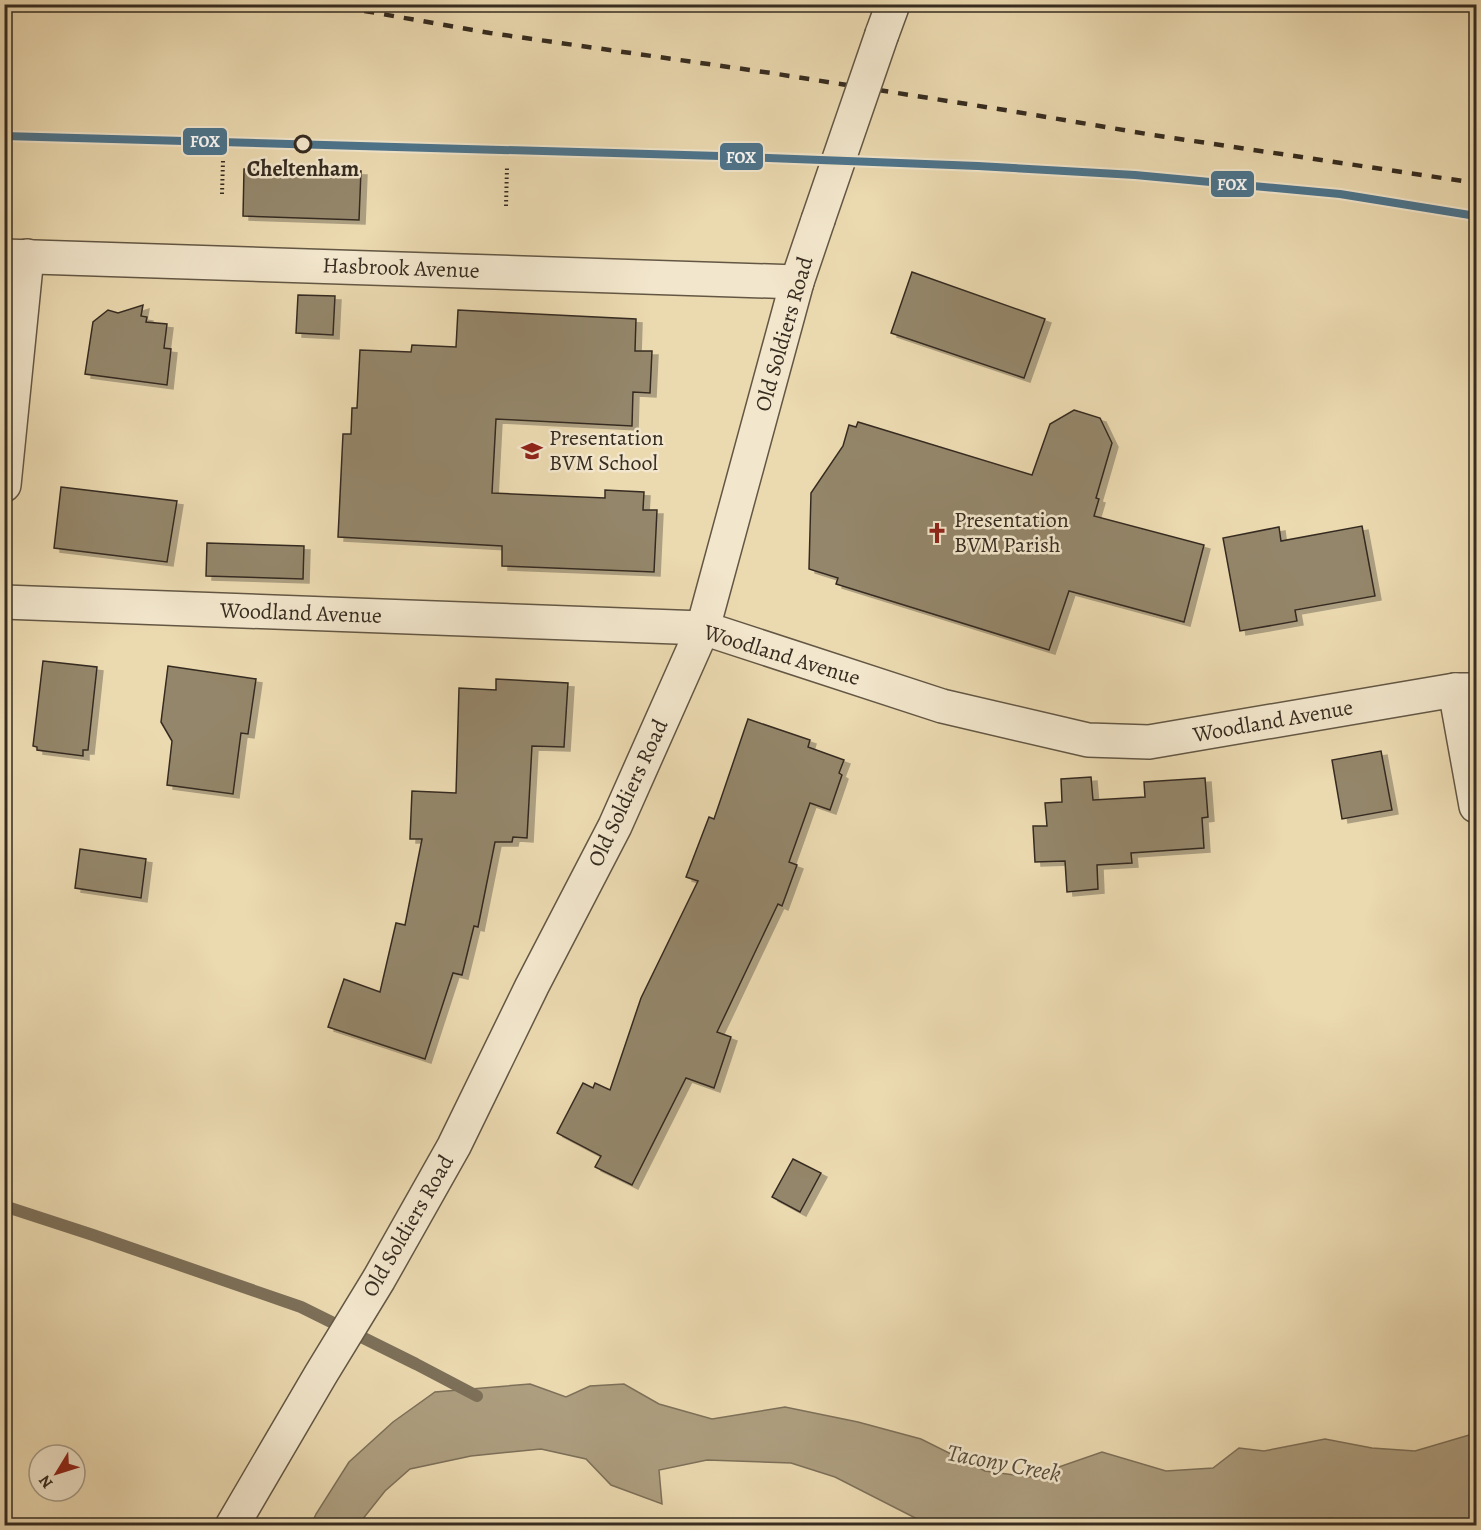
<svg xmlns="http://www.w3.org/2000/svg" width="1481" height="1530" font-family="Alegreya,serif">
<defs>
<filter id="shadow"><feDropShadow dx="6" dy="4" stdDeviation="0" flood-color="#0004"/></filter>
</defs>
<rect width="100%" height="100%" fill="#ebd9b0"/>
<filter id="stains"><feTurbulence type="fractalNoise" baseFrequency=".00333" numOctaves="4"/><feColorMatrix values="0 0 0 0 .2 0 0 0 0 .09 0 0 0 0 .02 0 0 0 .5 -.17"/></filter>
<radialGradient id="worn" r=".72"><stop offset=".6" stop-color="#630" stop-opacity="0"/><stop offset="1" stop-color="#630" stop-opacity=".3"/></radialGradient>
<polygon fill="#ad9e7f" stroke="#7d7059" stroke-width="1.5" points="530,1384 566,1397 590,1386 624,1384 659,1404 712,1419 785,1407 858,1422 921,1439 985,1471 1030,1477 1102,1452 1166,1471 1213,1468 1239,1448 1264,1451 1325,1439 1372,1448 1415,1451 1476,1433 1476,1521 1447,1524 1374,1524 1330,1518 1290,1526 1078,1526 1067,1523 1062,1526 929,1525 835,1477 791,1463 707,1460 659,1470 662,1504 611,1485 586,1459 541,1449 471,1456 410,1469 385,1491 358,1525 311,1525 316,1514 349,1462 393,1422 435,1392"/>
<g fill="none" stroke-linecap="round" stroke-linejoin="round">
<polyline stroke="#7d7059" stroke-width="12" points="4,1206 93,1235 301,1307 416,1364 477,1396"/>
</g>
<g fill="#94866b" stroke="#362c20" stroke-width="1.5" filter="url(#shadow)">
<polygon points="244,169 361,171 359,220 243,216"/>
<polygon points="912,272 1045,319 1024,378 891,333"/>
<polygon points="298,295 335,296 333,335 296,333"/>
<polygon points="143,305 141,316 147,317 146,322 167,324 164,348 171,349 167,385 85,374 93,322 108,310 118,313"/>
<polygon points="458,310 636,319 635,351 652,351 650,393 633,392 632,426 496,419 492,493 605,498 605,490 644,492 643,510 657,510 654,572 502,566 502,546 338,537 343,434 351,434 352,408 357,408 360,350 411,352 412,345 456,347"/>
<polygon points="1074,410 1100,418 1112,443 1096,498 1099,499 1094,516 1204,545 1184,622 1069,591 1049,650 836,584 838,578 809,569 811,493 843,446 849,425 856,427 858,422 1032,475 1050,424"/>
<polygon points="61,487 177,501 167,562 54,548"/>
<polygon points="1362,526 1375,596 1295,610 1297,621 1240,631 1223,538 1279,527 1281,541"/>
<polygon points="207,543 304,546 303,579 206,576"/>
<polygon points="43,661 97,667 88,750 83,750 83,756 37,750 37,747 33,746"/>
<polygon points="168,666 256,679 248,734 241,733 233,794 167,785 172,741 161,722"/>
<polygon points="496,679 568,683 564,747 532,746 527,838 513,837 512,842 495,842 478,927 474,926 462,975 453,973 425,1059 328,1027 344,979 380,992 396,923 405,925 422,839 410,839 412,791 456,793 459,688 496,690"/>
<polygon points="748,719 810,740 808,747 844,760 839,773 842,775 830,810 810,803 789,862 797,865 782,906 778,904 717,1032 731,1037 714,1088 686,1078 632,1185 595,1167 601,1156 557,1133 583,1083 593,1088 595,1083 610,1090 641,998 698,881 686,877 709,817 714,819"/>
<polygon points="1381,751 1392,810 1342,819 1332,760"/>
<polygon points="1091,777 1093,800 1145,797 1144,782 1205,778 1208,817 1202,818 1204,848 1131,853 1132,863 1097,865 1098,889 1067,892 1065,861 1035,862 1033,826 1047,826 1045,803 1062,802 1061,779"/>
<polygon points="80,849 146,859 141,898 75,888"/>
<polygon points="793,1159 821,1173 800,1212 772,1197"/>
</g>
<g fill="none" stroke-linecap="round" stroke-linejoin="round">
<defs>
<g id="minor">
<polyline points="882,34 893,4"/>
<polyline points="4,256 797,282"/>
<polyline points="4,485 27,256"/>
<polyline points="4,602 703,628 942,706 1088,740 1149,742 1455,690 1476,690"/>
<polyline points="1455,690 1476,806"/>
<polyline points="232,1526 321,1374 379,1279 454,1146 532,986 615,826 703,628 797,282 818,220"/>
</g>
</defs>
<use href="#minor" stroke="#635744" stroke-width="36"/>
<g stroke="#362c20" stroke-width="4" stroke-dasharray="1.5 3" stroke-linecap="butt">
<polyline points="222,194 223,161"/>
<polyline points="506,206 507,167"/>
</g>
<use href="#minor" stroke="#f2e6cc" stroke-width="33"/>
<polyline stroke="#362c20" stroke-width="4.5" stroke-dasharray="10 10" stroke-linecap="butt" points="325,4 490,33 771,73 1011,111 1153,135 1476,183"/>
<defs>
<polyline id="minor-bridge" points="818,220 882,34"/>
</defs>
<use href="#minor-bridge" stroke="#635744" stroke-width="36" stroke-linecap="butt"/>
<use href="#minor-bridge" stroke="#f2e6cc" stroke-width="33"/>
<defs>
<polyline id="rail-1" points="4,136 720,156 978,166 1135,175 1340,194 1476,216"/>
</defs>
<use href="#rail-1" stroke="#f2e6cc" stroke-width="12"/>
<use href="#rail-1" stroke="#4c748c" stroke-width="8"/>
</g>
<defs>
<symbol id="school-bare" viewBox="-9 -9 18 18"><path d="M0-5L7-2L0 1L-7-2ZM-4 1L0 2.5L4 1V4Q0 6-4 4Z" fill="#8f2418" stroke="#f2e6cc" stroke-width="2.5" paint-order="stroke"/></symbol>
<symbol id="church-bare" viewBox="-9 -9 18 18"><path d="M-1.2-6h2.4v3.5h3.3v2.4h-3.3V6h-2.4V-.1h-3.3v-2.4h3.3Z" fill="#8f2418" stroke="#f2e6cc" stroke-width="2.5" paint-order="stroke"/></symbol>
</defs>
<g fill-rule="evenodd">
<use href="#school-bare" x="517" y="436" width="30" height="30"/>
<use href="#church-bare" x="922" y="518" width="30" height="30"/>
</g>
<circle fill="#f2e6cc" stroke="#362c20" stroke-width="3" cx="303" cy="144" r="8"/>
<g text-anchor="middle" dominant-baseline="central" stroke-width="5" stroke-linejoin="round" paint-order="stroke">
<g font-size="22" font-weight="bold" fill="#362c20" stroke="#f2e6cc">
<text x="303" y="169">Cheltenham</text>
</g>
<g font-size="22" fill="#362c20" stroke="#f2e6cc">
<text transform="translate(401 268) rotate(2)">Hasbrook Avenue</text>
<text transform="translate(784 334) rotate(-74)">Old Soldiers Road</text>
<text transform="translate(301 613) rotate(2)">Woodland Avenue</text>
<text transform="translate(782 655) rotate(17)">Woodland Avenue</text>
<text transform="translate(1273 721) rotate(-10)">Woodland Avenue</text>
<text transform="translate(628 793) rotate(-65)">Old Soldiers Road</text>
<text transform="translate(408 1226) rotate(-60)">Old Soldiers Road</text>
</g>
<g font-size="22" fill="#362c20" stroke="#f2e6cc" text-anchor="start">
<text x="549" y="438">Presentation<tspan x="549" dy="25">BVM School</tspan></text>
<text x="954" y="520">Presentation<tspan x="954" dy="25">BVM Parish</tspan></text>
</g>
<g font-size="24" font-style="italic" fill="#5a4e3c" stroke="#f2e6cc">
<text transform="translate(1004 1463) rotate(11)">Tacony Creek</text>
</g>
</g>
<g stroke="#f2e6cc" stroke-width="2">
<rect x="182" y="127" width="46" height="29" rx="6" fill="#4c748c"/>
<rect x="719" y="142" width="45" height="29" rx="6" fill="#4c748c"/>
<rect x="1210" y="170" width="45" height="28" rx="6" fill="#4c748c"/>
</g>
<g font-size="16" text-anchor="middle" font-weight="bold" fill="#fff">
<text x="205" y="147">FOX</text>
<text x="741" y="163">FOX</text>
<text x="1232" y="190">FOX</text>
</g>
<rect width="1481" height="1530" fill="none" stroke="#ebd9b0" stroke-width="24"/>
<rect x="6" y="6" width="1469" height="1518" fill="none" stroke="#362c20" stroke-width="3"/>
<rect x="12" y="12" width="1457" height="1506" fill="none" stroke="#362c20" stroke-width="1.5"/>
<g transform="translate(57 1473) rotate(232)"><circle r="28" fill="#f2e6cc" stroke="#a79c87" stroke-width="1.5"/>
<path d="M0-4.5L10 22L0 15L-10 22Z" fill="#8f2418"/>
<text y="-9" font-size="16" font-weight="bold" text-anchor="middle" fill="#362c20">N</text>
</g>
<rect width="100%" height="100%" filter="url(#stains)"/>
<rect width="100%" height="100%" fill="url(#worn)"/>
</svg>
